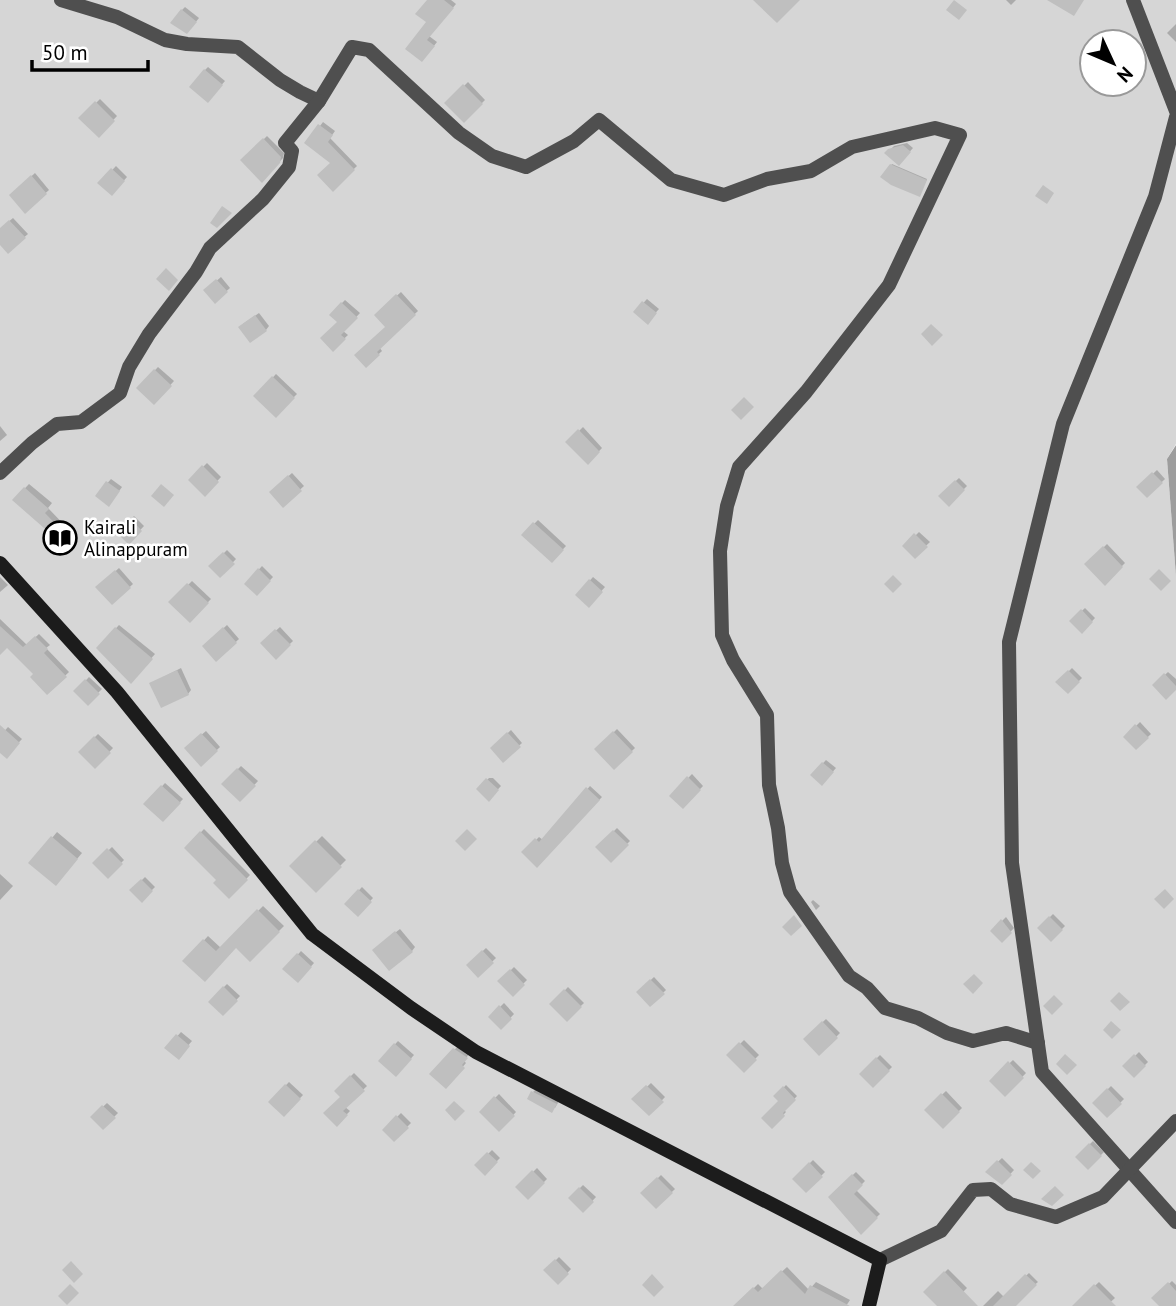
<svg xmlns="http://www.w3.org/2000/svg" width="1176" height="1306" font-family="'PT Sans',sans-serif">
<rect width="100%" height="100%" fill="#fff"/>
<path fill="#d6d6d6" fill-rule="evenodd" d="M0,0H1176V444L1167,459L1176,576V1306H0ZM1092,42H1134V84H1092Z"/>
<polygon fill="#9d9d9d" points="1176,445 1176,576 1167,459"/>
<g fill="#0003">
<polygon points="429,0 451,0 456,4 429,36 437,42 425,57"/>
<polygon points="1006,0 1016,0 1011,5"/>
<polygon points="185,7 199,18 190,29 182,10"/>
<polygon points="1176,24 1176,42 1167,33"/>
<polygon points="208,67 225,81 211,97 205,70"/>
<polygon points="468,82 485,100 464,121 447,103"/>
<polygon points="100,99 117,116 99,135 81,118"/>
<polygon points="323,122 335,131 330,138 357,166 333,189 332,163 320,126"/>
<polygon points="267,136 284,153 283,158 262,181 243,160"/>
<polygon points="907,143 913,148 899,164 887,153 894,146"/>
<polygon points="892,164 927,179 920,194 882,176"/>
<polygon points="116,166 127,177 112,194 100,183"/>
<polygon points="35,173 49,190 25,211 11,195"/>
<polygon points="13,218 28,234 8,251 0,242 0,229"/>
<polygon points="221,277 230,288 215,301 206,290"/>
<polygon points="401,292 418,311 379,347 382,351 366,366 387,327 376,315"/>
<polygon points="647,299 659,309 647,322 635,312"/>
<polygon points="345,300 360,313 343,331 348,335 333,349 339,322 331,314"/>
<polygon points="259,313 269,326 266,330 243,324"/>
<polygon points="158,367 174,381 154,403 138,388"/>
<polygon points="276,374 297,394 276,415 256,396"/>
<polygon points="0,426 7,435 0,441"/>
<polygon points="583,427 602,448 588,463 568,442"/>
<polygon points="207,463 221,477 205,494 190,480"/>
<polygon points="1157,470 1165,479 1147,496 1139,487"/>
<polygon points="292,473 304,486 283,505 271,492"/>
<polygon points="959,478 967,486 949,504 940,496"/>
<polygon points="111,479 122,487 112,501 97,495"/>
<polygon points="29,484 52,503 48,508 73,534 60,547 54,535 14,500"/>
<polygon points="134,516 144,526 129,542 118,532"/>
<polygon points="538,520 566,546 552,561 524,534"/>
<polygon points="919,532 930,542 915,556 905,546"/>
<polygon points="1107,544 1125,563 1105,583 1087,564"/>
<polygon points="227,550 236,559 220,576 211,566"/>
<polygon points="262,566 273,577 257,594 246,584"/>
<polygon points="119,568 133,584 112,603 98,587"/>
<polygon points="0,577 8,585 0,592"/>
<polygon points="593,577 605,587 589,605 577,595"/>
<polygon points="192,581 211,599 190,621 171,602"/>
<polygon points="1085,608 1095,618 1082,632 1071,621"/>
<polygon points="0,619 27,645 39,634 50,645 46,648 69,672 47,693 35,674 7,646 0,653"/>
<polygon points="119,625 155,654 131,681 98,648"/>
<polygon points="227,625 239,639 217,659 205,646"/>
<polygon points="280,627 293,641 276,657 262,643"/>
<polygon points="181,668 191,690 188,694 152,683"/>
<polygon points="1072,668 1082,678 1068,692 1058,682"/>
<polygon points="1168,672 1176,679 1176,687 1154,685"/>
<polygon points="89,677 102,689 88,703 76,691"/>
<polygon points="1140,722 1151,734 1136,748 1125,737"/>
<polygon points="8,727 22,739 6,756 0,750 0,736"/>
<polygon points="617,729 635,748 614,768 597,749"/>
<polygon points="511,730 522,743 503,760 492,748"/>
<polygon points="206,731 220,747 201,765 186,748"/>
<polygon points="98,734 113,748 95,767 80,752"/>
<polygon points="826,760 836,768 822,784 812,775"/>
<polygon points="241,766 258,781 240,800 223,784"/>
<polygon points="692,774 703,786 683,807 671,796"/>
<polygon points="489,778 493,778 501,786 489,799 478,789"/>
<polygon points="165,783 183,799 163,820 146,804"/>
<polygon points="590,786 602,797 537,865 524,852 539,837 543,840"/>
<polygon points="617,828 630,841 611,860 598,847"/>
<polygon points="204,829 250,875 229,897 219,880 186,848"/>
<polygon points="57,832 82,853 61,878 52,838"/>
<polygon points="322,836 346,860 316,890 292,866"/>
<polygon points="112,847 124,860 108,876 95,863"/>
<polygon points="0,874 13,886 0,900"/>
<polygon points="145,877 155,887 142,900 132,890"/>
<polygon points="362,887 373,898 358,914 346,904"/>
<polygon points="813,900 820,906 816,910 811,902"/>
<polygon points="263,906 284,926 250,960 236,946 185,961 208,936 221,948"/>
<polygon points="1053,914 1065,926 1051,940 1039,928"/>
<polygon points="1006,917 1014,928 1002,941 992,931"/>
<polygon points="400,929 415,947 412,951 377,947"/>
<polygon points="486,948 496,958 478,975 468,965"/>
<polygon points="301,951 314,963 298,981 285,969"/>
<polygon points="514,967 527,980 513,994 500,981"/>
<polygon points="654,977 666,990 650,1005 638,992"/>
<polygon points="227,984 240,996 223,1014 210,1001"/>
<polygon points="568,987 584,1003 567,1019 552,1004"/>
<polygon points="504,1003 514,1014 501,1028 490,1017"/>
<polygon points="826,1019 840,1033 819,1054 805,1039"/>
<polygon points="181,1032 192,1041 178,1057 167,1048"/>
<polygon points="744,1040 759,1055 744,1070 729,1055"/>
<polygon points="398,1041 414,1055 396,1075 380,1061"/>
<polygon points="458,1046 469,1054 464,1061 466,1063 446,1086 432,1074"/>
<polygon points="1139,1052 1148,1062 1134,1076 1125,1066"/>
<polygon points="880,1055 892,1067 873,1086 861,1074"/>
<polygon points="1013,1060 1026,1073 1005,1095 991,1081"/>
<polygon points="354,1073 367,1086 345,1107 350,1111 337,1124 342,1097 336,1091"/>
<polygon points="289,1082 303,1095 284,1115 270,1102"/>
<polygon points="651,1083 665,1097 649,1114 634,1099"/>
<polygon points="786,1085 797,1096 784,1110 786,1112 772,1126 780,1101 776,1096"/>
<polygon points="1111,1086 1124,1099 1107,1116 1094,1103"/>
<polygon points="536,1089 559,1101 555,1108 533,1092"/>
<polygon points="946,1091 962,1108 943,1127 926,1110"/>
<polygon points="499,1094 516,1112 499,1130 481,1112"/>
<polygon points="107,1103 118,1113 103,1128 92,1117"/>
<polygon points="401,1113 411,1123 394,1140 384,1130"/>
<polygon points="1093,1141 1104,1152 1088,1168 1077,1157"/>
<polygon points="492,1150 500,1158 485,1173 477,1165"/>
<polygon points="1002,1158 1014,1170 1002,1183 987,1172"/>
<polygon points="813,1160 825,1172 806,1191 794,1179"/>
<polygon points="537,1168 547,1179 528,1198 518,1187"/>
<polygon points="856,1172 865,1181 856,1190 880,1214 861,1232 830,1197"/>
<polygon points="661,1175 675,1189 656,1207 643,1193"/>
<polygon points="583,1185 596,1197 583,1211 570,1198"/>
<polygon points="559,1257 571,1269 558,1283 546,1270"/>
<polygon points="787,1267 809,1290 816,1282 850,1300 846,1306 740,1306 738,1304 758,1284 763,1289"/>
<polygon points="948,1269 967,1288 949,1306 939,1306 925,1292"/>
<polygon points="1029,1273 1038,1282 1009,1306 983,1306 998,1291 1004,1297"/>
<polygon points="1172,1281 1176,1285 1176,1304 1161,1306 1154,1298"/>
<polygon points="1099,1282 1115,1298 1106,1306 1086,1306 1080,1300"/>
</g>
<g fill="#bfbfbf">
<polygon points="427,0 444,0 454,8 427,40 435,46 422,62 405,49 426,22 415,14"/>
<polygon points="753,0 800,0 777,23"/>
<polygon points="954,0 967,10 959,20 946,10"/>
<polygon points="1047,0 1084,0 1074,16"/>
<polygon points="181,9 197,22 187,34 170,23"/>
<polygon points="204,69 223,85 208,103 189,87"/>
<polygon points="463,84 483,104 464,123 444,103"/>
<polygon points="95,101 115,121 99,138 78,118"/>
<polygon points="318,124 333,135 328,142 355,170 333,192 317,175 330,163 304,143"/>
<polygon points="263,138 281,157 280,163 262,183 240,160"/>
<polygon points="903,145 911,152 899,166 884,153 888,149"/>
<polygon points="890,164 927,180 920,197 891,185 880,177"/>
<polygon points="111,168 125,181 112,196 97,183"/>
<polygon points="31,175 47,194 25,214 9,195"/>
<polygon points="1043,185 1054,193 1047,204 1035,196"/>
<polygon points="222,206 232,213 217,228 210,223"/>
<polygon points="9,220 26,238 8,254 0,245 0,228"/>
<polygon points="166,268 178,280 169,291 156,279"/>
<polygon points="216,279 228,292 215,304 203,290"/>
<polygon points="396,294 416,315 377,352 380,355 366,368 354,355 385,327 374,315"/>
<polygon points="642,301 657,313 648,325 633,312"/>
<polygon points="341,302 358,318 341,335 346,339 333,352 320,338 337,322 329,315"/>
<polygon points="255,315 267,331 250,343 238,327"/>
<polygon points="931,324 943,335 932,346 921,334"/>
<polygon points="154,369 172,386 154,405 136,388"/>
<polygon points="272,376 295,398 276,418 253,396"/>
<polygon points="744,397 754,407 741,420 731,410"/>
<polygon points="578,429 600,452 588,465 565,442"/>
<polygon points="202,465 219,482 205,497 188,480"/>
<polygon points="1152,472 1163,483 1147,498 1136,487"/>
<polygon points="288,475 302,491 283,508 269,492"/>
<polygon points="955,480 965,490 949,507 938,496"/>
<polygon points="106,481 120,491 109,507 95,496"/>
<polygon points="161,484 174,495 164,507 151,496"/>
<polygon points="24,487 49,509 45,513 70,539 60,549 49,538 52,535 12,500"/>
<polygon points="130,518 142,531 129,545 116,532"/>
<polygon points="533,522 564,550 552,563 521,535"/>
<polygon points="914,533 928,547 915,559 902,546"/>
<polygon points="1103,546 1123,567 1105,586 1084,564"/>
<polygon points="223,552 235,564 220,578 208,566"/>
<polygon points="258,568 271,581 257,596 244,584"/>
<polygon points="1159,569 1171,581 1161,591 1149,579"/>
<polygon points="115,570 131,588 112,605 95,587"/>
<polygon points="893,575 902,584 893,593 884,584"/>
<polygon points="589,579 603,592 589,608 575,595"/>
<polygon points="187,583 209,603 190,623 168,602"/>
<polygon points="1081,609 1093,622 1082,634 1069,621"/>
<polygon points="0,626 23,647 35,636 48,649 44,653 67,677 47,695 30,677 33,674 7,648 0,655"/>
<polygon points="115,627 153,659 131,684 96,648"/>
<polygon points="223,627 237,643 216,662 202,646"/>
<polygon points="275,629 291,645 276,660 260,643"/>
<polygon points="177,670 189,695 161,708 149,683"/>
<polygon points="1068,670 1080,682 1068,694 1055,682"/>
<polygon points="1164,673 1176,686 1176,690 1166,700 1152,685"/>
<polygon points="85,679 100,694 88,706 73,691"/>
<polygon points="1135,724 1149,738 1136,750 1123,737"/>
<polygon points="0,725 20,743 7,759 0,753"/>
<polygon points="613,731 633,752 614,770 594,749"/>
<polygon points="507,732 521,747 503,763 490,748"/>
<polygon points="201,733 218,751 201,767 184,748"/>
<polygon points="94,736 111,753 95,769 78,752"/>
<polygon points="822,762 834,772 822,786 810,775"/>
<polygon points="237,768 256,786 240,802 221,784"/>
<polygon points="687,776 701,790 683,809 669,796"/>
<polygon points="486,778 499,790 489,802 476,789"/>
<polygon points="161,785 181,803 163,822 143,804"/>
<polygon points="586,787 600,800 537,868 521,852 535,838 539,842"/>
<polygon points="467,829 477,839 465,851 455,841"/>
<polygon points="613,830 629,845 611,863 595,847"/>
<polygon points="200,831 248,880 229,899 213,883 216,880 184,848"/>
<polygon points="51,836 78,859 56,886 28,863"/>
<polygon points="315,840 342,867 316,893 289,866"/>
<polygon points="107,848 123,864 108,879 92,863"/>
<polygon points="141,879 153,891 142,903 129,890"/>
<polygon points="358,889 372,902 358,917 344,904"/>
<polygon points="1165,889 1174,899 1164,909 1154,899"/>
<polygon points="257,909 280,932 250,962 236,948 205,982 182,961 203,939 216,951"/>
<polygon points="794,915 802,926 791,936 782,927"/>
<polygon points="1049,916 1063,930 1051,942 1037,928"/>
<polygon points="1001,919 1012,933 1002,943 990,931"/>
<polygon points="395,931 413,952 389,971 372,950"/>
<polygon points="482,950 494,963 478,978 466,965"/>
<polygon points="297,953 312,967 298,983 282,969"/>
<polygon points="510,969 525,985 513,997 497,981"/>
<polygon points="974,974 983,983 973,994 963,984"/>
<polygon points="650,979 665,994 650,1007 636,992"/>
<polygon points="223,986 238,1001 223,1016 208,1002"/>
<polygon points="564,989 582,1007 567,1022 549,1004"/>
<polygon points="1119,992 1130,1002 1120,1011 1110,1001"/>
<polygon points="1054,995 1063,1004 1052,1015 1043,1006"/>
<polygon points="499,1005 512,1019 501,1030 488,1017"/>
<polygon points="822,1021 838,1038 819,1056 803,1039"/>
<polygon points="1111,1021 1121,1030 1112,1039 1103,1030"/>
<polygon points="176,1034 190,1046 179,1060 164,1048"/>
<polygon points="739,1042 757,1060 744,1073 726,1055"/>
<polygon points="394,1043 412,1059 396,1077 378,1061"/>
<polygon points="453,1048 468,1058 462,1065 465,1068 446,1089 429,1074"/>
<polygon points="1065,1054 1077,1065 1067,1075 1056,1064"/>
<polygon points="1134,1054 1146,1066 1134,1078 1122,1066"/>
<polygon points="876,1057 890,1071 873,1088 859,1074"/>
<polygon points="1008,1061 1024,1078 1005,1097 989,1081"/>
<polygon points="350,1075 365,1091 343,1111 348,1115 337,1127 323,1113 340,1097 334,1091"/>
<polygon points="285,1084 301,1099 284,1117 268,1102"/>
<polygon points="646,1085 664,1102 649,1116 631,1099"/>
<polygon points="783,1086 796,1100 783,1113 785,1116 772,1129 761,1118 778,1101 773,1096"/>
<polygon points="1107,1088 1122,1104 1107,1118 1092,1103"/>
<polygon points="531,1091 557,1104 552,1113 527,1099"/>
<polygon points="941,1093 960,1112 943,1129 924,1110"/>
<polygon points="494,1096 515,1116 499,1132 479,1112"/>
<polygon points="454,1101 465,1111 455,1121 445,1110"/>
<polygon points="102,1105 116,1118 103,1130 90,1117"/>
<polygon points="396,1115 409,1128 394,1142 382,1130"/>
<polygon points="1089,1143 1102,1156 1088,1170 1075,1157"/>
<polygon points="487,1152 498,1162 485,1176 474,1165"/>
<polygon points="997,1160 1012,1175 1002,1185 985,1172"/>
<polygon points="809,1162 823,1177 806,1193 792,1179"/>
<polygon points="1031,1162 1041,1171 1033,1179 1023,1170"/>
<polygon points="532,1170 545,1183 528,1200 515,1187"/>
<polygon points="852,1174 863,1185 854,1194 878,1218 861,1235 828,1197"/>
<polygon points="657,1177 673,1193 656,1209 640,1193"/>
<polygon points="1055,1186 1064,1195 1052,1206 1041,1199"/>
<polygon points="579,1187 594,1202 583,1213 568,1198"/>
<polygon points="555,1259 569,1274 558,1285 543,1270"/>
<polygon points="71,1261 83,1274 74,1283 62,1270"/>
<polygon points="781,1270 805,1294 810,1285 850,1306 733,1306 753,1287 758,1292"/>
<polygon points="944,1271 978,1306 937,1306 923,1292"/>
<polygon points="652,1274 664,1287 654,1297 642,1285"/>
<polygon points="1025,1274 1037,1285 1016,1306 993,1306"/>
<polygon points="1168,1282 1176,1291 1176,1306 1159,1306 1151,1298"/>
<polygon points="70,1284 79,1293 67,1305 58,1296"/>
<polygon points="1094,1284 1116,1306 1072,1306"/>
</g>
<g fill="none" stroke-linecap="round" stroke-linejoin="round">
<g stroke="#4f4f4f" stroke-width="14">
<polyline points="61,0 117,17 165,40 187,44 238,47 280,80 300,92 319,101 352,47 369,50 459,133 492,156 526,167 574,141 599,120 671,180 724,195 767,179 811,171 852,147 935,128 960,135 889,285 806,392 739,467 727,506 720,551 722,635 733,660 767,715 769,785 778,828 782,863 790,892 849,976 867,988 885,1008 918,1018 947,1033 973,1041 1006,1033 1038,1043"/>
<polyline points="1133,0 1176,111"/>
<polyline points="1176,117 1155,197 1063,424 1009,642 1012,863 1042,1072 1176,1222"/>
<polyline points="0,473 32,443 57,424 81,422 120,393 129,367 149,334 196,272 210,248 263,199 289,167 292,151 285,143 319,101"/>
<polyline points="880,1260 941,1231 973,1190 991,1189 1010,1204 1056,1217 1103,1197 1176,1121"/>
</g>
<polyline stroke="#1c1c1c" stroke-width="14" points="0,563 117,692 312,934 411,1008 476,1052 880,1260 869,1306"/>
</g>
<defs>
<symbol id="library-ring" viewBox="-11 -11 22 22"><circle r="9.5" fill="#fff" stroke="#000" stroke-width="1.5"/><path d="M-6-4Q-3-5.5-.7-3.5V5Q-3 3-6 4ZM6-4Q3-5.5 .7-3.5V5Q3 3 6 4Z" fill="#000"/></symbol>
</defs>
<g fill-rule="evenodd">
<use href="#library-ring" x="41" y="519" width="38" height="38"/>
</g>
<g text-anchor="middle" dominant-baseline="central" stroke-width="5" stroke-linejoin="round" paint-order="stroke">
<g font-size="19" fill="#000" stroke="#fff" text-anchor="start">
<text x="84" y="527">Kairali<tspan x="84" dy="22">Alinappuram</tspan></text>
</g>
</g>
<g transform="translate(1113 63) rotate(134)"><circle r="33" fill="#ffffff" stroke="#999999" stroke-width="2"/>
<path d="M0-5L12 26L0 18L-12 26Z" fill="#000000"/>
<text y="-10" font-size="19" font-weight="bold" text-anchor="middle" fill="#000000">N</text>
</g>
<path d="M32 60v10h116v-10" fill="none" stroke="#000000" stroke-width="3.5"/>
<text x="42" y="60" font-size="21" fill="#000000" stroke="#ffffff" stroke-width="5" paint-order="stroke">50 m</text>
</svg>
